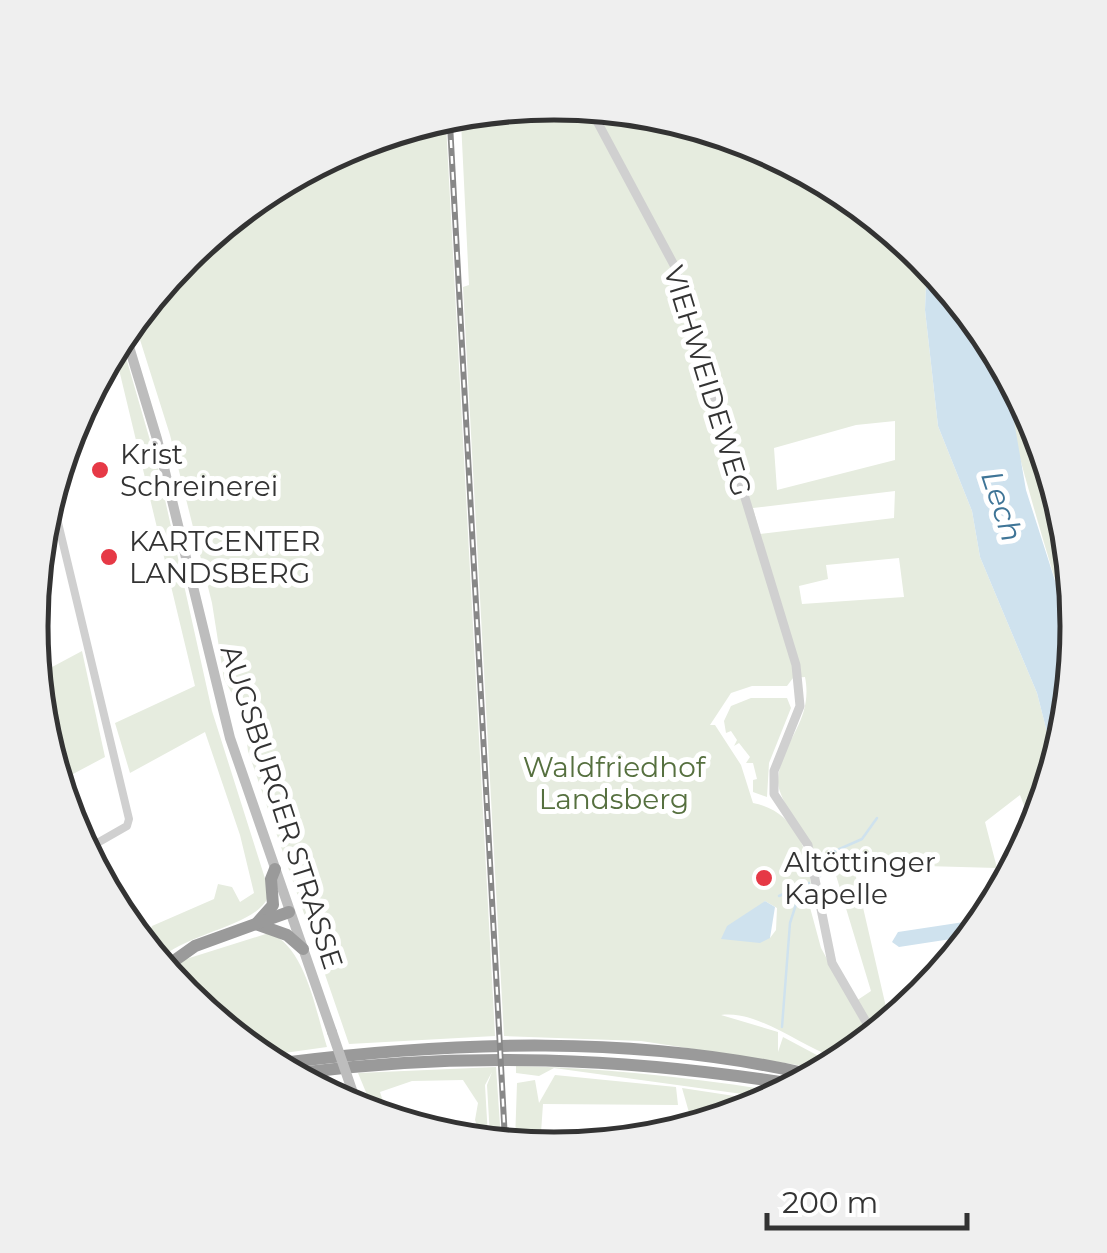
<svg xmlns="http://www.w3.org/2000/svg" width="1107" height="1253" font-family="Montserrat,sans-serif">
<rect width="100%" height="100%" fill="#fff"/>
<g fill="#e6ecdf" fill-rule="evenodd">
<path d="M554,103L754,143L927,261L925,310L938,426L972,511L980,557L1037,693L1052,752L1034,831L1020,795L985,822L997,868L853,864L889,1020L874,1030L856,1001L871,991L835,872L817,866C809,839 778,800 778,782C779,742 814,723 805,677L793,678L787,686H752L731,693L710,725H715L741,765L753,803C794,811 809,848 811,887L805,889L821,948L868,1034L834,1057C798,1045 758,1010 721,1015L778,1032V1052L783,1037L828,1061L817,1068L641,1041L504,1036L463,287L469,285L461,121ZM895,421V460L777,490L774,448L856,425ZM895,491L894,518L760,534L753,508ZM899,558L904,597L802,604L799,586L828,579L826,565ZM765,901L777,908L776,930L770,938L722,939Z"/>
<polygon points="446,124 495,1036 349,1044 248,751 243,714 224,679 212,603 170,435 136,327 184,256 354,143"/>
<path d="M123,347L158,468L212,711L269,891C267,925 188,931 159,960L146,940L152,926L214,899L218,884L232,887L240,902L254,893L240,835L205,732L130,773L115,723L195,686L116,357Z"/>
<path d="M996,364L1037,427L1077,627L1074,640C1045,549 1018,457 996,364Z"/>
<polygon points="82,651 105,757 73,774 90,842 83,846 70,826 39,674"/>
<polygon points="751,698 787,698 791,708 769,763 767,797 753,792 753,780 757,779 753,763 746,763 750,757 739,743 734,746 737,740 731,731 726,733 724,721 731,706"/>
<path d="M269,933C306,946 316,1013 327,1047L270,1055L183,996L168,974L183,960Z"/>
<path d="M516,1066C602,1068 689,1077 775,1091L771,1098L554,1068L539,1076L516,1073Z"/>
<polygon points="496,1067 501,1140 490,1137 487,1085 492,1072 485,1085 488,1137 480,1134 475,1120 478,1103 463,1080 412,1081 380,1092 388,1117 375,1114 358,1073"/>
<polygon points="555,1075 676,1087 678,1105 543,1104 540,1147 515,1142 517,1083 535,1080 539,1103"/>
<polygon points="682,1088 767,1101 753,1110 692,1123"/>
</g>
<g fill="#cfe2ee">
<polygon points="927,261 996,364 1014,421 1026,490 1074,640 1052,752 1037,693 980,557 972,511 938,426 925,310"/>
<polygon points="765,901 775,907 770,938 760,943 721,939 727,926"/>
<polygon points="964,922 971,925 964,937 899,947 892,942 898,932"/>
</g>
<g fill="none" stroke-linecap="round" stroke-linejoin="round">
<g stroke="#cfe2ee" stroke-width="2.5">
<polyline points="820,876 828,865 826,855 862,839 877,818"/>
<polyline points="779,896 800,886"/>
<polyline points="782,1027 790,923 802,886 809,883"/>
</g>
<polyline stroke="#d0d0d0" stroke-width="8" points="54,506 129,819 127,826 85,850"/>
<polyline stroke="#d0d0d0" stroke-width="9" points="591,110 674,265 796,665 800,706 774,771 774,794 808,845 832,963 872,1032"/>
<g stroke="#bdbdbd" stroke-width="10">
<polyline points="127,340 157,439 230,738 332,1032"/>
<polyline points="353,1093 360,1111"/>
</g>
<g stroke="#9a9a9a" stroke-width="12">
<polyline points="257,923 273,905 271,879 275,869"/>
<polyline points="256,924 287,935 303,949"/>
<polyline points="164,968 195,946 289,912"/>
<path d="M282,1063C456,1041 635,1035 808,1074"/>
<path d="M298,1073C465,1051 627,1058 793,1084"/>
</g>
<defs>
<polyline id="rail" points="450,124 505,1140"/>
</defs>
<use href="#rail" stroke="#888" stroke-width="6"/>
<use href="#rail" stroke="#fff" stroke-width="2.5" stroke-dasharray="8" stroke-linecap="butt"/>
<polyline stroke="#bdbdbd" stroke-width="10" points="332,1032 353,1093"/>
</g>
<g fill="#e63946" stroke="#fff" stroke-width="4">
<circle cx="100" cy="470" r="10"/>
<circle cx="109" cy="557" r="10"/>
<circle cx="764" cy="878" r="10"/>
</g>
<g text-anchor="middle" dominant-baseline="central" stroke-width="10" stroke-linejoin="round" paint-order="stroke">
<g font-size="28" fill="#333" stroke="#fff">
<text transform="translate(708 381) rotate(73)">VIEHWEIDEWEG</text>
<text transform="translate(282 807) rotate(72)">AUGSBURGER STRASSE</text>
</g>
<g font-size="28" fill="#333" stroke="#fff" text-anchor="start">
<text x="120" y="454">Krist<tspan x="120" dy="32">Schreinerei</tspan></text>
<text x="129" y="541">KARTCENTER<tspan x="129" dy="32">LANDSBERG</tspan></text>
<text x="784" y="862">Altöttinger<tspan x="784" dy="32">Kapelle</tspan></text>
</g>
<g font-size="28" fill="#56703f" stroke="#fff">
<text x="614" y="767">Waldfriedhof<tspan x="614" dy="32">Landsberg</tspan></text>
</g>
<g font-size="30" font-style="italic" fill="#3f7597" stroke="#fff">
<text transform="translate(1002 506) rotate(72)">Lech</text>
</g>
</g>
<path d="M0 0H1107V1253H0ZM48 626a506 506 0 1 1 1012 0a506 506 0 1 1-1012 0Z" fill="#efefef" fill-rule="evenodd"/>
<path fill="none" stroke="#333" stroke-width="5" d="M48 626a506 506 0 1 1 1012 0a506 506 0 1 1-1012 0Z"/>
<path d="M767 1213v15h200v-15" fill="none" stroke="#333333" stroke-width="5"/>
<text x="782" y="1213" font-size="30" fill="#333333" stroke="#ffffff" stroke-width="8" paint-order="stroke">200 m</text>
</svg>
